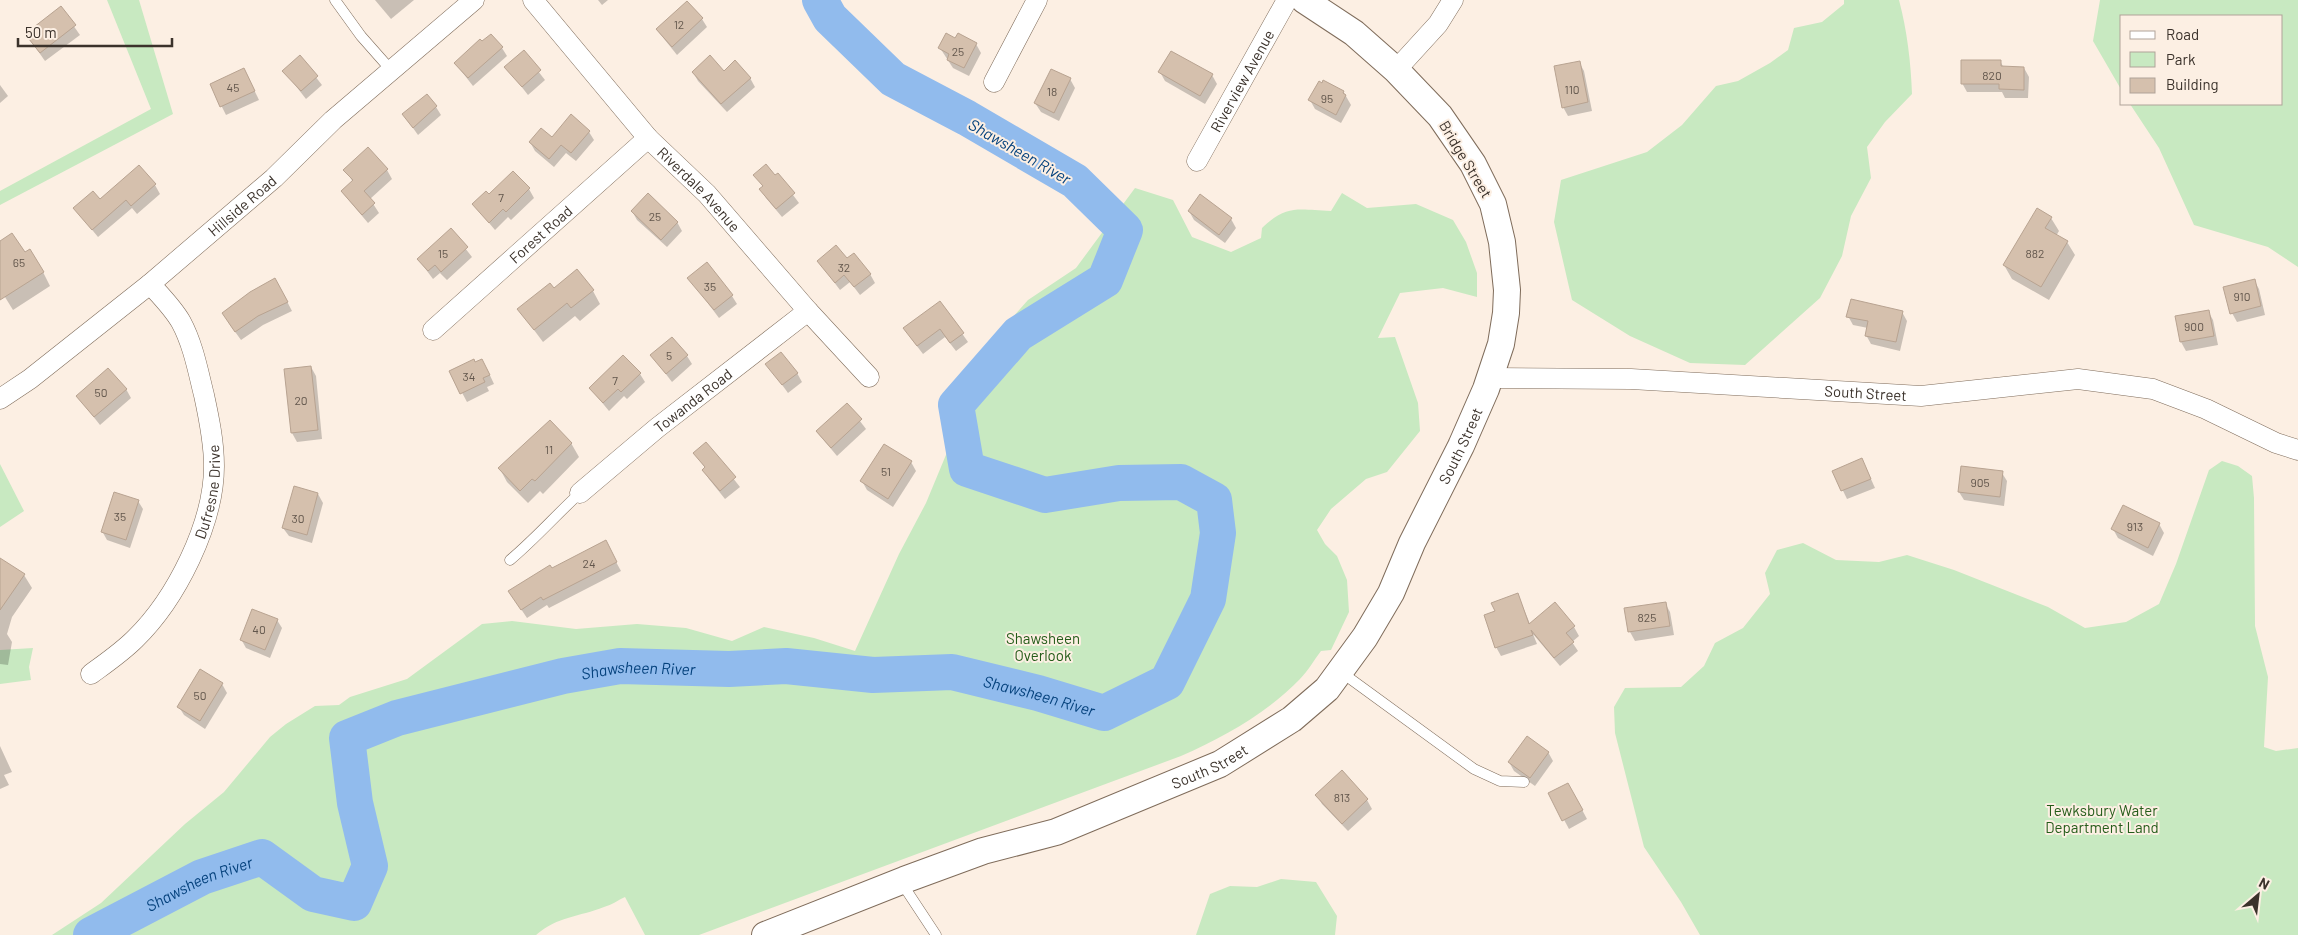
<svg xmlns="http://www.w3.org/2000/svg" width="2298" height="935" font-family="Barlow,sans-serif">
<rect width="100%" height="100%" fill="#fcefe3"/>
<g fill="#c8e9c1">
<polygon points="107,0 139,0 173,114 0,205 0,191 151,109"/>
<path d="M1844,0H1899C1907,30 1911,63 1912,94L1885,122L1867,147L1871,178L1851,216L1842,256L1820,298L1745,365L1690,363L1630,336L1572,300L1554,222L1561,180L1647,152L1682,125L1716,86L1738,81L1770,63L1788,50L1794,28L1822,22L1844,4Z"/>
<polygon points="2100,0 2298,0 2298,267 2268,247 2194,225 2159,148 2130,104 2282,104 2282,16 2122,16 2122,91 2093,41"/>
<path d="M1135,188L1173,200L1192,237L1231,252L1261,238L1262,228C1287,204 1298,210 1331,211L1342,193L1367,208L1416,204L1453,220L1466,242L1477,273V297L1443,288L1400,293L1378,338L1395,337L1418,403L1420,431L1387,472L1366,479L1331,509L1317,530L1325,544L1337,556L1347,580L1349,612L1331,650L1321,651C1314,660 1308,671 1300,679C1267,713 1224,737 1181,756L699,935H645L625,897C618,900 612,905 604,907C579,917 558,916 536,935H52L101,903L185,824L224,792L270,737L286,724L315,706L339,705L350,697L407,679L482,624L512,621L576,629L637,624L686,628L732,641L764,627L814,638L855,651L899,554L926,503L948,450L963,373L1028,300L1076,268Z"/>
<polygon points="2222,461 2238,466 2252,476 2254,498 2255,626 2268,677 2264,747 2276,751 2298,748 2298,935 1700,935 1681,902 1644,847 1615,733 1614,707 1625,688 1681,687 1704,666 1715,643 1743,628 1770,594 1765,573 1777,550 1803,543 1836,560 1879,562 1907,555 1954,570 2048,607 2085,628 2126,622 2159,604 2176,564 2209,470"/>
<polygon points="0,464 24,511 0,527"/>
<polygon points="33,648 29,667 31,680 0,684 0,650"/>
<polygon points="1281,879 1316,882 1337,916 1335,935 1196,935 1210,894 1230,886 1257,887"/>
</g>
<g fill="#0003">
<polygon points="375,0 414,0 391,19"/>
<polygon points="598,0 608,0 602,5"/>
<polygon points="61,8 80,35 45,61 26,34"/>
<polygon points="702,19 707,27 677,55 657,30"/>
<polygon points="956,40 976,44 981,53 969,76 953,68 940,48"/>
<polygon points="502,48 507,56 473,86 455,63"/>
<polygon points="523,52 545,80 528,95 506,67"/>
<polygon points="300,57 322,85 306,99 284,71"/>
<polygon points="2000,61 2004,68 2024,68 2029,77 2028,98 2005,98 2002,92 1967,92 1962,83"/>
<polygon points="1579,62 1584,71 1592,111 1568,116 1563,107"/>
<polygon points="244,69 259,100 226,115 211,85"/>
<polygon points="693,72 724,73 750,78 755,87 727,112 698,81"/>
<polygon points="1160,72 1212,75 1217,84 1205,104 1165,81"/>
<polygon points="1070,79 1075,88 1059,121 1041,112 1035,103"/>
<polygon points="0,85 8,96 0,103"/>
<polygon points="1343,91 1351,105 1341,123 1315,109 1310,100"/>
<polygon points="436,107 441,115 418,135 403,114"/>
<polygon points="589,132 594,140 576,161 566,153 554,167 535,151 530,142"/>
<polygon points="345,170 387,170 392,179 370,199 379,213 368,223 342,192 353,182"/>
<polygon points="755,175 775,177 778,175 799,203 782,217 766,198 761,189 763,187"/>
<polygon points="155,185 160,194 137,214 132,208 98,237 75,209"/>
<polygon points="529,189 534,198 511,220 508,217 495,230 473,204 489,196"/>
<polygon points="632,211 677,222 682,231 667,247 637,220"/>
<polygon points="1189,211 1231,219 1236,228 1225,243 1194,220"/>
<polygon points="2051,218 2059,231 2056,236 2067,242 2075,255 2049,300 2012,279 2004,265"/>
<polygon points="451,230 472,257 447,280 440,273 433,279 418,259"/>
<polygon points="0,242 24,254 43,272 50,286 13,310 0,289"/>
<polygon points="847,260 870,274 875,283 860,295 850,282 840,290 818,261"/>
<polygon points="689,278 732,296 737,304 719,318"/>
<polygon points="2254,280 2259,289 2265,315 2237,322 2232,313"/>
<polygon points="280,288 292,311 263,325 241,340 228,322"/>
<polygon points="554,289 593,291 600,304 580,321 575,316 543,342 519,310"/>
<polygon points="940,302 968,342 956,351 945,337 923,354 910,337"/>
<polygon points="2208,311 2213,320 2218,345 2186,351 2181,342 2176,317"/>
<polygon points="1902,312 1907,321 1900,351 1871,344 1866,335 1868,328 1853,325 1848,316"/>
<polygon points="652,356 687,356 692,364 672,382"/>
<polygon points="475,364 487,369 494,384 487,387 489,391 467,402 451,372"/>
<polygon points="767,364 797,373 802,382 788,393"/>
<polygon points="311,367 316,376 322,439 297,442 292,433 286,370"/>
<polygon points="640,374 645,382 627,399 624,396 609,411 590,388"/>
<polygon points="126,389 131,398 100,425 77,396"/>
<polygon points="847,404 866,429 837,456 817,432"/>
<polygon points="571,443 579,457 543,494 540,491 528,503 507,482 500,469"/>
<polygon points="706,444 740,487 725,499 709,479 704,471 706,469 695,453"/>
<polygon points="885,445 911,462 916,471 893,507 867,490 862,481"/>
<polygon points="1866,468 1875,488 1847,499 1834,472"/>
<polygon points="2002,473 2007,481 2004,506 1964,500 1959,492"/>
<polygon points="318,494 323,503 312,543 289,536 283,528"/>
<polygon points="138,501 143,509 130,548 107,540 102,531"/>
<polygon points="2159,524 2164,533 2153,556 2118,538 2113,529"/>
<polygon points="610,551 621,571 549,608 547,605 527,618 515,600 551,570"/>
<polygon points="0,568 24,575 32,588 12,617 7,634 12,642 8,665 0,664"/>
<polygon points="1518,595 1530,624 1555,604 1574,627 1579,636 1572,642 1578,651 1560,666 1533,634 1537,644 1501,656 1496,647 1496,612"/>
<polygon points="1665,603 1670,612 1674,635 1635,641 1630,632 1626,609"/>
<polygon points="277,620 282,628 270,658 246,648 241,639"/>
<polygon points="222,684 227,693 205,729 184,715 179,707"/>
<polygon points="0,746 12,772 4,775 9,785 0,789"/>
<polygon points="1548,752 1553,761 1535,786 1514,771 1509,762"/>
<polygon points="1573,793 1587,819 1569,829 1550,794"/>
<polygon points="1317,795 1367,800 1372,809 1348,831 1322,804"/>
</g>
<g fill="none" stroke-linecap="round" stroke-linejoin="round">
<path stroke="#91bbed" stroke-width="36" id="s1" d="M91,935L202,877L262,857L313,894L354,903L370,866L355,803L347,738L397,718L563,676L620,666L729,669L786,666L873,675L952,672L1038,693L1104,713L1167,682L1208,599L1218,533L1214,500L1181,482L1119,483L1045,495L967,469L956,405L1018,334L1105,280L1125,230L1075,181L967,118L893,79L830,18L820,0"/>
</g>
<g fill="#d5c0ad" stroke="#b8a391">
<polygon points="687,1 703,18 672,47 656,29"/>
<polygon points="61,6 76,25 40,53 25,34"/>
<polygon points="946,33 955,38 958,33 977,43 964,68 947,60 949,54 938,48"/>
<polygon points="491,34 503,47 468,78 454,63 480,39 482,41"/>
<polygon points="524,50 541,70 522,87 504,67"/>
<polygon points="1171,51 1213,74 1200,96 1158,72"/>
<polygon points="300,55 318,76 301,91 282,71"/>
<polygon points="710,55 724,71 735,60 751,78 721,104 692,72"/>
<polygon points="1961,60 2001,60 2001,66 2024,67 2024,90 1999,89 1999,84 1961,84"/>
<polygon points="1580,61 1588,102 1562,108 1554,66"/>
<polygon points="244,68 255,91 220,107 210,84"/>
<polygon points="1051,69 1071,78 1054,113 1034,103"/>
<polygon points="1323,80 1344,91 1343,93 1346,95 1336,115 1308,100 1319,81 1322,83"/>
<polygon points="427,94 437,106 413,128 402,114"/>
<polygon points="571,114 590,131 571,153 561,145 549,159 529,142 541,128 552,137"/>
<polygon points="368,147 388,169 364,191 375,203 362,215 341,191 353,180 343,170"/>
<polygon points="766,164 775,175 778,173 795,193 776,209 759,189 763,186 753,175"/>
<polygon points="139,165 156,184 131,206 126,200 92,230 73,208 93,191 100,199"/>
<polygon points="513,171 530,188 506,212 503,209 489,223 472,204 486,191 489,194"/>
<polygon points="648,193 678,222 661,240 631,211"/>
<polygon points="1200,194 1232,218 1219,235 1188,211"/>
<polygon points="2037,208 2052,217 2045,228 2068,241 2041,287 2003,265"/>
<polygon points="451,228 468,247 441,272 435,265 428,271 417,259"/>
<polygon points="12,233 25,252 30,249 44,272 0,300 0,241"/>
<polygon points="836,245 847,258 854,253 871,274 854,287 844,275 835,283 817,261"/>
<polygon points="707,262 733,295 714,310 687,278"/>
<polygon points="577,269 594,290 571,308 567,303 534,330 517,309 550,283 554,288"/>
<polygon points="275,278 288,302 258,316 235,332 222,313 250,292"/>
<polygon points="2255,279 2261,306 2230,314 2223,287"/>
<polygon points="1851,299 1903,311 1896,342 1865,336 1868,321 1846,317"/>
<polygon points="940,301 964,333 950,343 940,329 917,346 903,328"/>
<polygon points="2209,310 2214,336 2180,342 2175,316"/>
<polygon points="672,337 688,355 666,374 650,355"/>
<polygon points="781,352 798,373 782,385 765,364"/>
<polygon points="623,355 641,373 621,392 618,389 603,403 589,388"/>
<polygon points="474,359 475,362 482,359 490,375 483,378 485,382 460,394 449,371"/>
<polygon points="311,366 318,430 291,433 284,369"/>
<polygon points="108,368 127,389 94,417 76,396"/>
<polygon points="847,403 862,419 831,448 816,431"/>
<polygon points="550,420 572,443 535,481 532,479 520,491 498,468"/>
<polygon points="706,442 736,477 720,491 702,470 705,467 693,453"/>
<polygon points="884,444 912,461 888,499 860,481"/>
<polygon points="1862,458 1871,479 1841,491 1832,471"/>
<polygon points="1961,466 2003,471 2000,497 1958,492"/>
<polygon points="294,486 318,493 307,535 282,528"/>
<polygon points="114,492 139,500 126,540 101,532"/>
<polygon points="2123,505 2160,523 2148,548 2111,529"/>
<polygon points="606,540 617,562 543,600 541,597 521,610 508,591 550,565 552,568"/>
<polygon points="0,558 25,574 0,610"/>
<polygon points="1518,593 1529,624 1555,602 1575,626 1566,633 1574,642 1554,658 1531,630 1533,635 1495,648 1484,615 1495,611 1491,603"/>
<polygon points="1666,602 1670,626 1628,632 1624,608"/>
<polygon points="252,609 278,619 265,650 240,640"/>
<polygon points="200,669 223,683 200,721 177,707"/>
<polygon points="1527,736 1549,752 1530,778 1508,762"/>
<polygon points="1342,770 1368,799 1342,824 1315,795"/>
<polygon points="1568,783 1583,810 1562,821 1548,793"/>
</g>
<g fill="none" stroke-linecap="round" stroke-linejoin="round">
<defs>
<g id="service">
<polyline points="335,0 361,36 391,70"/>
<path d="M510,560C535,539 556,515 580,493"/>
<polyline points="1341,672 1474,769 1500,781 1524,782"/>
<polyline points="901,882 936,935"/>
</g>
<g id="minor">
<path id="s2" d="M533,0L648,138L707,194L808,311L869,377"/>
<polyline points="1396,70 1438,24 1453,0"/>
<polyline points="994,82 1037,0"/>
<path id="s3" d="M1197,161L1287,0"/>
<path id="s4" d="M433,330L648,138"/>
<path id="s5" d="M1490,378L1631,379L1921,396L2078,379L2153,389L2206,409L2276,443L2298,450"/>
<path id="s6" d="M0,399L30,379L150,284L274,178L333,120L474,0"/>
<path id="s7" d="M580,493L657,428L808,311"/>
<path id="s8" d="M91,674C106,663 122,652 135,639C176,599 214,524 214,466C214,442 209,418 204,395C198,371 193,344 181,322C173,308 161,296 150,284"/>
</g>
<g id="tertiary">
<path id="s9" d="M765,935L904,880L983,851L1056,832L1220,764L1292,719L1327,689L1365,637L1391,593L1412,543L1461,446L1486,389L1501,344L1506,313L1507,290L1502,242L1493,204L1473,164L1440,116L1396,70L1354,33L1304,0"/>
</g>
</defs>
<use href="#service" stroke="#7f6c5b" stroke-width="11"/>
<use href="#minor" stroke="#7f6c5b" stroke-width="21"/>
<use href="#tertiary" stroke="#7f6c5b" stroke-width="28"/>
<use href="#service" stroke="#fff" stroke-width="10"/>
<use href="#minor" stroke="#fff" stroke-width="20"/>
<use href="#tertiary" stroke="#fff" stroke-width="26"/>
</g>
<g text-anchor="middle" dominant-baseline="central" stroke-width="4" stroke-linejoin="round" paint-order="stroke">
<g font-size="12" fill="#62564c">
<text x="679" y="24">12</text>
<text x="958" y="51">25</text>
<text x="1992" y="75">820</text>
<text x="233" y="87">45</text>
<text x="1572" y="89">110</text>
<text x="1052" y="91">18</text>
<text x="1327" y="98">95</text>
<text x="501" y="197">7</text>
<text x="655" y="216">25</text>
<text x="443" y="253">15</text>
<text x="2035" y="253">882</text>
<text x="19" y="262">65</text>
<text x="844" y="267">32</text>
<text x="710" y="286">35</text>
<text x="2242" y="296">910</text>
<text x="2194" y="326">900</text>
<text x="669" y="355">5</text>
<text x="469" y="376">34</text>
<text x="615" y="380">7</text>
<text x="101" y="392">50</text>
<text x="301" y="400">20</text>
<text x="549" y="449">11</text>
<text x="886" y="471">51</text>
<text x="1980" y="482">905</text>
<text x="120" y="516">35</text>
<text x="298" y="518">30</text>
<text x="2135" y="526">913</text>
<text x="589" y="563">24</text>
<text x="1647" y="617">825</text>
<text x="259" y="629">40</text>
<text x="200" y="695">50</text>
<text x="1342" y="797">813</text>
</g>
<g font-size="15" fill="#3b322b" stroke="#fcefe3">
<text stroke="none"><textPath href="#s3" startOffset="92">Riverview Avenue</textPath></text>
<text transform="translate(1466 159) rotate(59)">Bridge Street</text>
<text stroke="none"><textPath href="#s2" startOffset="252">Riverdale Avenue</textPath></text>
<text stroke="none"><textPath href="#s6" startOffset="310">Hillside Road</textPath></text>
<text stroke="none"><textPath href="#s4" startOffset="144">Forest Road</textPath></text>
<text stroke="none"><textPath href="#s5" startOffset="376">South Street</textPath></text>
<text stroke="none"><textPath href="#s7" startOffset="146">Towanda Road</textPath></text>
<text stroke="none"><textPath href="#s9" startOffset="896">South Street</textPath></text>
<text stroke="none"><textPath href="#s8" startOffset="224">Dufresne Drive</textPath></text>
<text stroke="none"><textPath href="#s9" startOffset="476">South Street</textPath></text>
</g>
<g font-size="15" fill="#245c19" stroke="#fcefe3">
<text x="1043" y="638">Shawsheen<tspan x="1043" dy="17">Overlook</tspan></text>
<text x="2102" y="810">Tewksbury Water<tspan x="2102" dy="17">Department Land</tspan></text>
</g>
<g font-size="16" font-style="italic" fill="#05427d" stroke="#fcefe3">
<text transform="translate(1020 151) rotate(30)">Shawsheen River</text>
<text stroke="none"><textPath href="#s1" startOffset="765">Shawsheen River</textPath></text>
<text stroke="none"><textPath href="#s1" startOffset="1170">Shawsheen River</textPath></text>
<text stroke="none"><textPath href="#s1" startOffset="120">Shawsheen River</textPath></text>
</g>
</g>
<rect x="2120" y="15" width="162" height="90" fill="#fcefe3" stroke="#afa399"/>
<rect x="2130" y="31" width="25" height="8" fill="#ffffff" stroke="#afa399"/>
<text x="2166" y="40" font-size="15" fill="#3b322b">Road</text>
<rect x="2130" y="52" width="25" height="15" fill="#c8e9c1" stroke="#afa399"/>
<text x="2166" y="65" font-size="15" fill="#3b322b">Park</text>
<rect x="2130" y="78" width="25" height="15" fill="#d5c0ad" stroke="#afa399"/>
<text x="2166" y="90" font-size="15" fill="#3b322b">Building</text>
<g transform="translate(2258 895) rotate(28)" stroke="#fcefe3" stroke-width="4" paint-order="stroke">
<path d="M0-4L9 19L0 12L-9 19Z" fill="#3b322b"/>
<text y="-8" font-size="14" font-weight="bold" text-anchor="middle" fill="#3b322b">N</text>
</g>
<path d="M18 38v8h154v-8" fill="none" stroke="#3b322b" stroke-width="2.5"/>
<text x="25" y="38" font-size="15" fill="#3b322b" stroke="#fcefe3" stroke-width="4" paint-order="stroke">50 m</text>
</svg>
